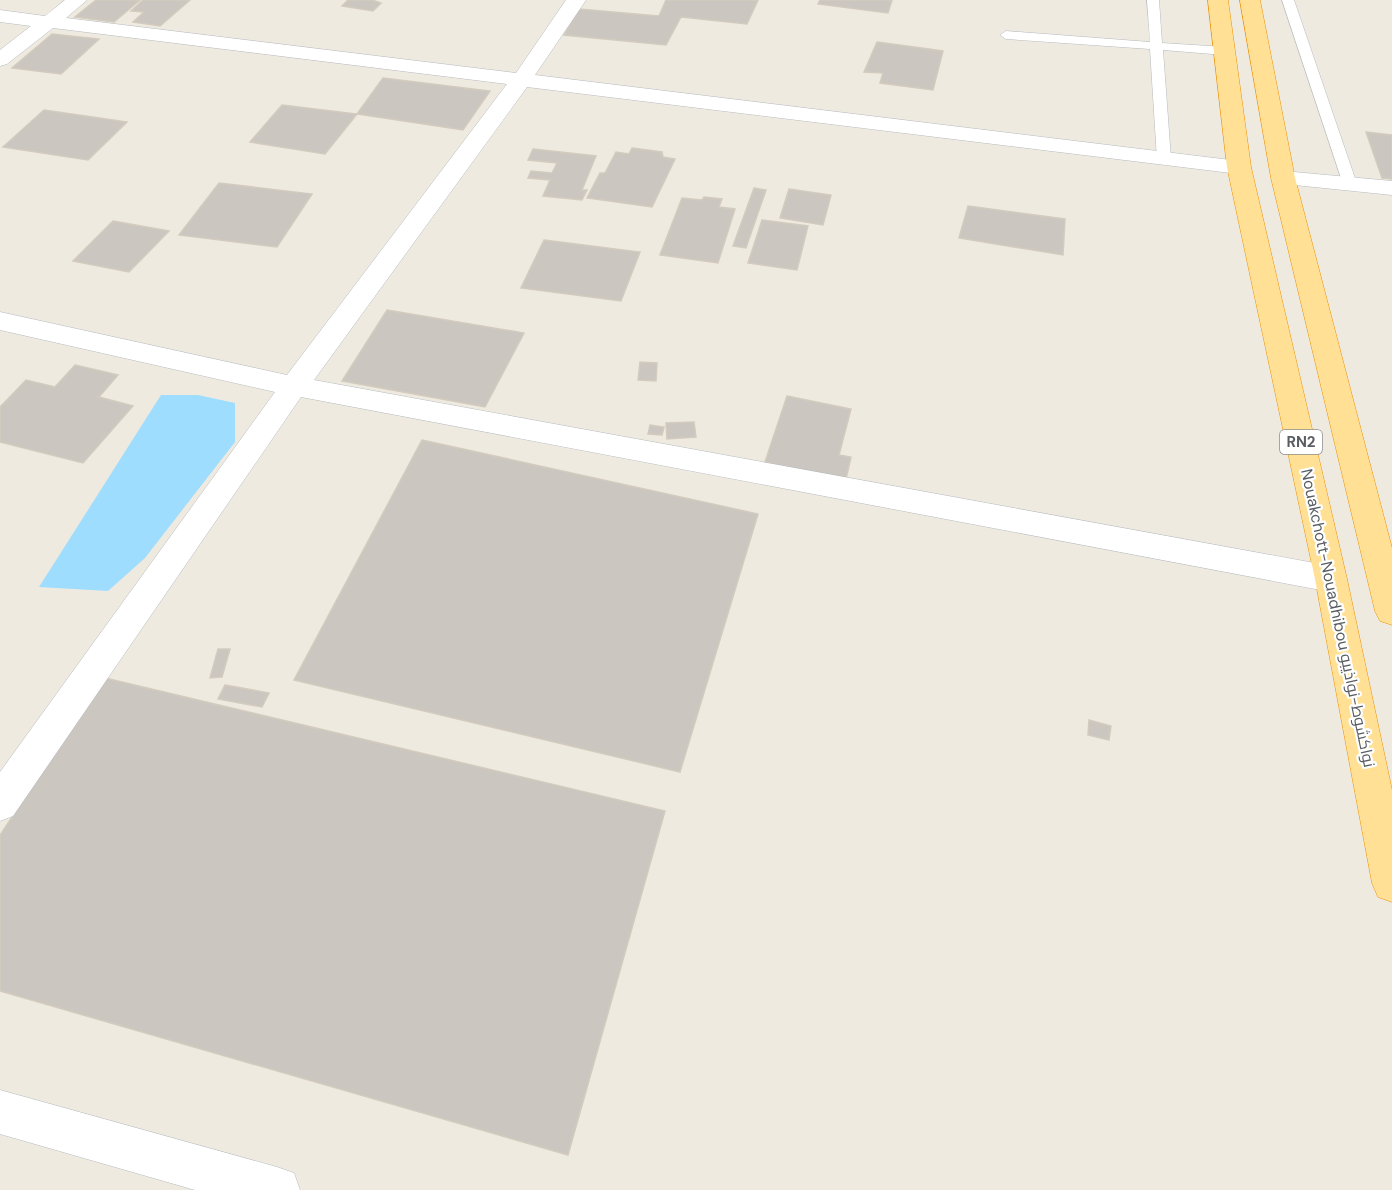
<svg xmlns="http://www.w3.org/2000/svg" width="1392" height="1190" font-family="'DM Sans',Cairo,sans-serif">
<rect width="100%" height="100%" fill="#eeeae0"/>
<polygon fill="#9fddff" points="161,395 198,395 235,403 235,442 145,558 108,591 39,587"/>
<g fill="#cbc6bf" stroke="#d3cbbe" stroke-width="1.5">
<polygon points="96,0 140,0 114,22 75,17"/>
<polygon points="143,0 190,0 160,26 133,22 144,12 131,11"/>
<polygon points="348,0 372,0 381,3 373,11 342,6"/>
<polygon points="666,0 758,0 747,24 681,17 666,45 564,35 579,9 659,16"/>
<polygon points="820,0 892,0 888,13 818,4"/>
<polygon points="52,34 99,39 61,74 12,68"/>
<polygon points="877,42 943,51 933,90 880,83 883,73 864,72"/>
<polygon points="383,78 490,91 463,130 357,114"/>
<polygon points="282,105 357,114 325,154 250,142"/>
<polygon points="44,110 127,122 88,160 3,147"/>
<polygon points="1366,132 1392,135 1392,179 1382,178"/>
<polygon points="632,148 662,152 663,157 675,159 652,207 587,198 600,173 605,173 616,152 629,154"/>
<polygon points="533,149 596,156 582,190 587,190 582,200 543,196 550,180 528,178 531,171 552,173 557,163 528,160"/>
<polygon points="219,183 312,194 277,247 179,235"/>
<polygon points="754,188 766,190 746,248 733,246"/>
<polygon points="789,189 831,195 823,225 780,218"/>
<polygon points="704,197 722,199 719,207 735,209 718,263 660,255 682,198 702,200"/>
<polygon points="968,206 1065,219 1063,255 959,238"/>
<polygon points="762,220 808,226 797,270 748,263"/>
<polygon points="113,221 169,231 129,272 73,261"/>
<polygon points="544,240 640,252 621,301 521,288"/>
<polygon points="387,310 524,333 485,407 342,381"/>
<polygon points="640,362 657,363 656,381 638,380"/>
<polygon points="75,365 118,375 99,397 133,406 83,463 0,442 0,407 26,380 55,387"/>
<polygon points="787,396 851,409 839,455 851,457 846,479 765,462"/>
<polygon points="694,422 696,437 667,439 666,423"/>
<polygon points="650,425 664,427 662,435 648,434"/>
<polygon points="422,440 758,514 680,772 294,680"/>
<polygon points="218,649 230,649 222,677 210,678"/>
<polygon points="105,678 665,811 568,1155 0,991 0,835"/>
<polygon points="225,685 269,693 262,707 218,699"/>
<polygon points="1089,720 1111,726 1109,740 1088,735"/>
</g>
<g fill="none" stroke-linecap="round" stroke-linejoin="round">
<defs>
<g id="service">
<polygon points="1147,0 1159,0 1162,43 1225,47 1231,51 1225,55 1163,50 1171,159 1164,163 1157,159 1150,49 1006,39 1000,35 1006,31 1150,42"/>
<polygon points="1282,0 1294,0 1357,184 1355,187 1350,188 1343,184"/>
</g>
<g id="minor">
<polygon points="65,0 87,0 66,18 516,73 566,0 586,0 535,75 1247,162 1251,167 1247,172 1239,174 527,87 314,380 1331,566 1343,570 1347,579 1343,588 1331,592 301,397 13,816 0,821 0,772 275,392 0,330 0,312 287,375 507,84 53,28 7,64 0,66 0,50 31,26 0,22 0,10 45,16"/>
<polygon points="1283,171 1392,181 1392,195 1275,183 1271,178 1275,173"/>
<polygon points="0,1090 277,1167 294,1173 300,1190 195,1190 0,1134"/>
</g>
<g id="trunk">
<polygon points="1208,0 1228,0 1251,167 1347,579 1392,790 1392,902 1378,897 1372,883 1315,579 1227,167"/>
<polygon points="1240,0 1260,0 1295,178 1392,548 1392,625 1380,621 1375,611 1271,178"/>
</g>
</defs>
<use href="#service" stroke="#b6babf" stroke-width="1"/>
<use href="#minor" stroke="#b6babf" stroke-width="1"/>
<use href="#trunk" stroke="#ee9000" stroke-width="1"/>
<use href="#service" fill="#fff" fill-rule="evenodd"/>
<use href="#minor" fill="#fff" fill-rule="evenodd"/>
<use href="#trunk" fill="#ffe095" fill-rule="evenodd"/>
</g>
<g text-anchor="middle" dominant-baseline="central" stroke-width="4.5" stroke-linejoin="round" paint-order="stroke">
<rect fill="#fff" stroke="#8b8e92" stroke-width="1.5" x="1280" y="430" width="42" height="24" rx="4.5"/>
<g font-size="15" font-weight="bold" fill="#595e63">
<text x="1301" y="442">RN2</text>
</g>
<g font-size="16" fill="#595e63" stroke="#fff">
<text transform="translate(1338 618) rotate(78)">Nouakchott-Nouadhibou نواكشوط-نواذيبو</text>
</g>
</g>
</svg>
